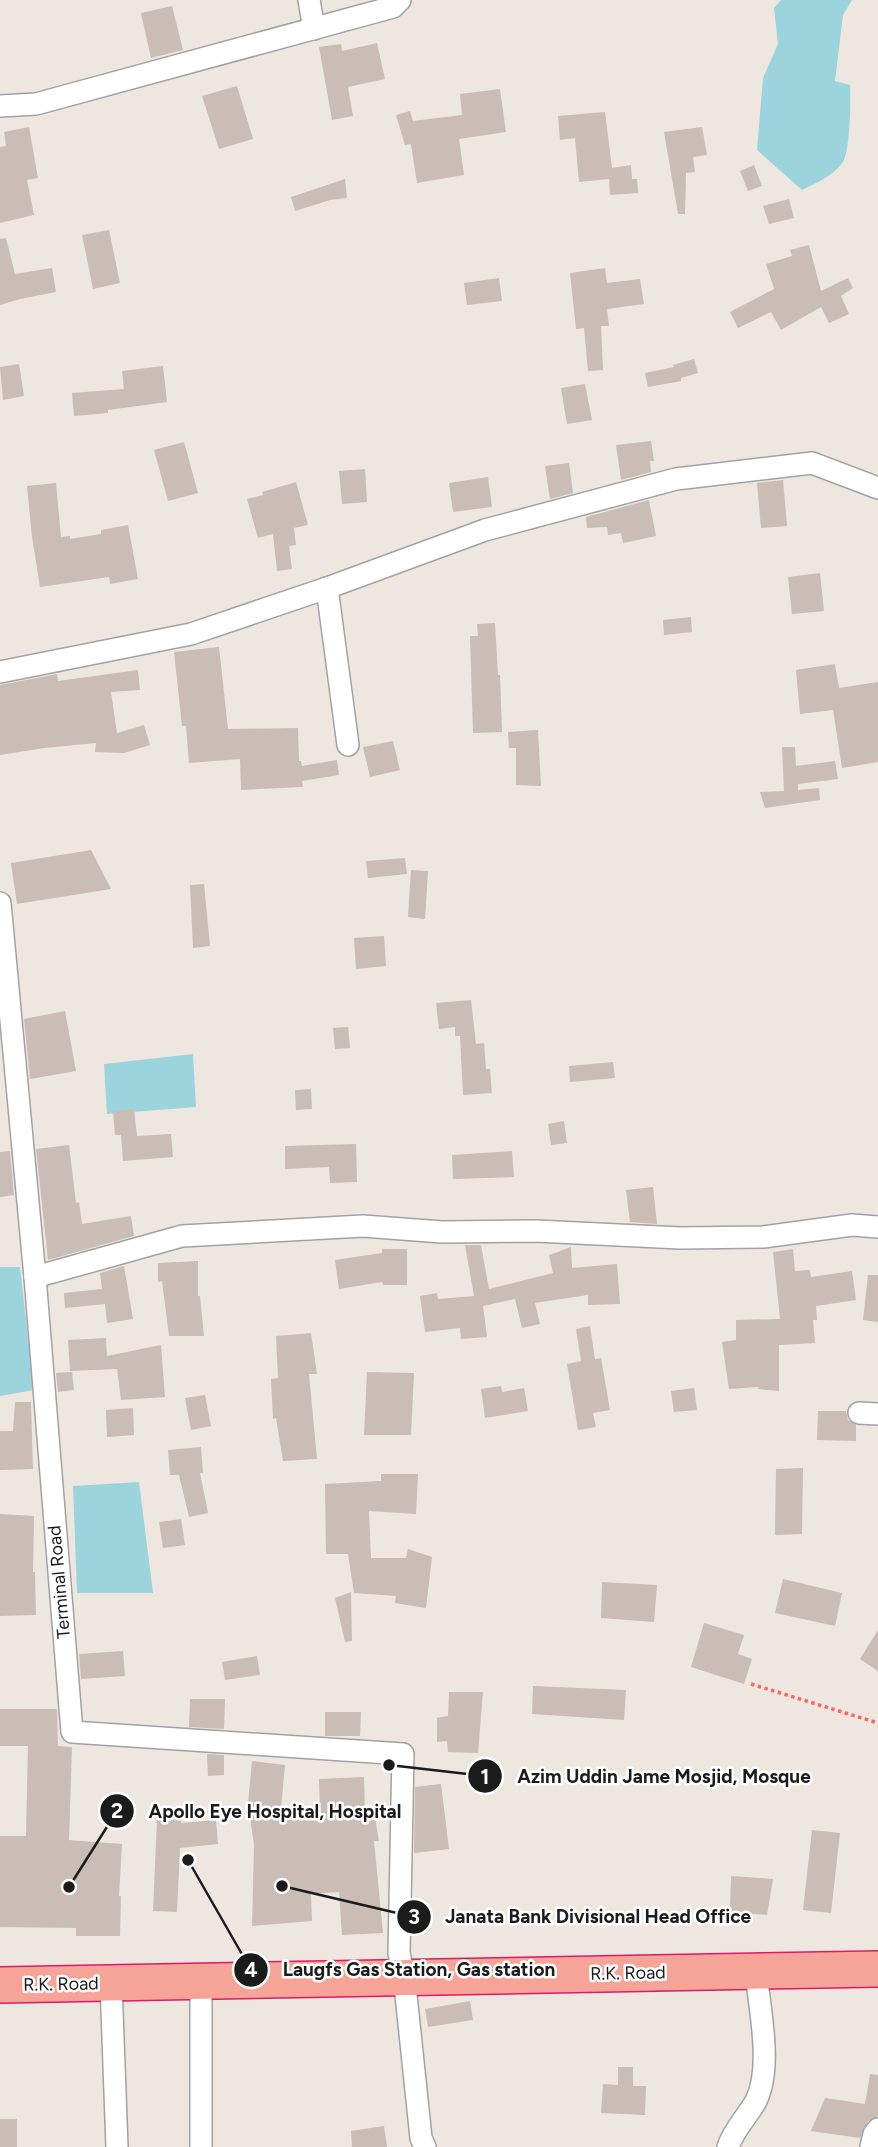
<svg xmlns="http://www.w3.org/2000/svg" width="878" height="2147" font-family="Figtree,sans-serif">
<rect width="100%" height="100%" fill="#ede7df"/>
<g fill="#9cd4de">
<path d="M781,0H852L843,15L835,81L850,85C851,99 850,151 843,162C833,176 816,183 802,190L757,150L763,78L778,44L774,8Z"/>
<polygon points="193,1054 196,1107 107,1114 104,1064"/>
<polygon points="0,1267 20,1267 34,1390 0,1396"/>
<polygon points="139,1482 153,1593 77,1593 73,1486"/>
</g>
<g fill="#c9bdb5">
<polygon points="172,6 183,50 151,58 141,13"/>
<polygon points="377,43 385,79 348,87 353,116 332,120 319,47 341,44 342,51"/>
<polygon points="237,86 253,139 219,149 202,96"/>
<polygon points="500,89 506,132 459,139 464,175 417,183 411,144 405,145 396,115 410,111 413,121 462,115 460,94"/>
<polygon points="605,112 612,168 631,165 632,179 637,179 638,193 610,195 609,179 579,182 575,138 560,140 558,116"/>
<polygon points="29,127 38,178 27,180 34,215 0,223 0,147 6,146 4,132"/>
<polygon points="702,127 707,155 693,157 695,172 686,173 685,214 678,214 664,132"/>
<polygon points="754,165 762,186 748,191 740,171"/>
<polygon points="345,179 347,198 330,200 295,211 291,197"/>
<polygon points="789,199 794,218 769,224 763,206"/>
<polygon points="109,230 120,283 93,289 82,235"/>
<polygon points="6,238 15,274 52,268 56,292 20,299 0,305 0,239"/>
<polygon points="809,245 821,291 848,278 853,288 841,296 849,314 829,323 821,307 781,330 771,312 738,328 730,312 774,289 766,264 792,256 790,250"/>
<polygon points="605,268 607,283 640,279 644,304 607,309 609,326 601,326 603,370 588,371 584,328 576,329 570,273"/>
<polygon points="499,278 502,301 467,305 464,283"/>
<polygon points="694,359 698,373 681,378 681,381 648,387 645,373 674,367 673,365"/>
<polygon points="19,364 24,396 3,400 0,367"/>
<polygon points="163,366 167,402 108,410 108,413 74,416 72,393 124,389 122,371"/>
<polygon points="585,384 592,420 567,424 561,388"/>
<polygon points="651,441 654,461 650,461 651,472 621,480 616,445"/>
<polygon points="184,442 198,493 168,501 154,450"/>
<polygon points="569,463 573,493 550,499 545,466"/>
<polygon points="365,469 367,502 342,504 339,471"/>
<polygon points="488,477 492,507 453,512 449,483"/>
<polygon points="783,480 787,526 761,528 757,483"/>
<polygon points="296,482 308,525 294,528 296,545 289,546 292,569 277,571 273,534 258,538 247,499 263,495 262,492"/>
<polygon points="56,483 61,537 70,536 70,539 101,534 101,530 128,525 138,579 110,584 109,577 40,587 32,537 27,486"/>
<polygon points="649,500 656,536 623,543 621,533 608,535 607,527 587,528 586,517"/>
<polygon points="820,573 824,611 792,614 788,577"/>
<polygon points="691,617 692,632 664,635 663,620"/>
<polygon points="495,623 498,675 500,675 502,732 473,733 470,636 478,636 477,624"/>
<polygon points="219,647 228,729 298,728 299,761 301,761 302,766 337,760 339,775 302,781 303,787 241,790 240,759 189,763 186,726 182,726 174,652"/>
<polygon points="835,664 839,688 878,682 878,762 842,768 833,710 800,714 796,670"/>
<polygon points="138,670 140,690 111,692 117,733 144,725 150,745 124,753 95,752 96,743 44,748 0,755 0,685 57,674 58,681"/>
<polygon points="538,730 541,786 516,785 516,748 509,748 508,732"/>
<polygon points="393,741 400,770 370,777 363,747"/>
<polygon points="782,747 795,747 796,766 835,761 838,779 798,784 798,790 819,788 820,800 765,808 760,792 784,791"/>
<polygon points="91,850 111,889 17,904 11,863"/>
<polygon points="405,858 407,874 368,878 366,861"/>
<polygon points="411,870 428,871 425,919 408,917"/>
<polygon points="204,884 210,946 193,948 190,885"/>
<polygon points="384,936 386,966 356,969 354,938"/>
<polygon points="471,1000 476,1044 484,1043 486,1069 490,1069 492,1093 463,1095 460,1036 455,1036 455,1027 439,1029 436,1003"/>
<polygon points="65,1011 76,1071 30,1079 24,1019"/>
<polygon points="348,1027 350,1048 335,1049 333,1028"/>
<polygon points="613,1062 615,1078 570,1082 569,1066"/>
<polygon points="311,1089 312,1109 296,1110 295,1090"/>
<polygon points="134,1109 137,1136 171,1134 173,1157 123,1161 121,1135 115,1135 113,1111"/>
<polygon points="564,1121 567,1143 551,1145 548,1124"/>
<polygon points="356,1144 357,1182 330,1183 329,1167 285,1169 285,1146"/>
<polygon points="69,1145 76,1203 79,1202 82,1224 131,1216 134,1236 48,1260 36,1149"/>
<polygon points="10,1151 14,1195 0,1197 0,1152"/>
<polygon points="512,1151 514,1177 453,1179 452,1155"/>
<polygon points="653,1187 657,1224 630,1222 626,1190"/>
<polygon points="465,1245 481,1245 489,1289 553,1273 549,1255 571,1247 572,1268 617,1264 620,1304 588,1305 588,1295 535,1303 540,1324 522,1328 515,1299 483,1306 487,1337 461,1339 460,1328 425,1332 420,1296 437,1293 438,1299 474,1296"/>
<polygon points="382,1249 407,1249 407,1285 383,1285 382,1282 339,1289 335,1260 382,1253"/>
<polygon points="793,1249 795,1271 810,1270 811,1277 852,1271 856,1300 816,1306 817,1320 813,1320 815,1343 779,1345 779,1391 758,1389 758,1387 729,1389 722,1342 736,1340 736,1320 780,1319 773,1252"/>
<polygon points="198,1261 198,1296 200,1296 204,1336 169,1336 162,1281 158,1282 158,1263"/>
<polygon points="124,1266 133,1319 107,1323 105,1304 65,1308 64,1293 102,1289 100,1273"/>
<polygon points="868,1275 878,1275 878,1322 863,1320"/>
<polygon points="590,1326 595,1359 601,1358 610,1410 593,1413 596,1427 578,1430 567,1364 581,1361 576,1329"/>
<polygon points="311,1333 317,1374 309,1374 317,1459 283,1461 276,1418 273,1419 271,1379 278,1378 276,1336"/>
<polygon points="106,1338 107,1356 161,1345 165,1397 121,1400 117,1369 70,1371 68,1340"/>
<polygon points="72,1372 74,1390 58,1392 56,1373"/>
<polygon points="367,1372 414,1373 411,1435 364,1435"/>
<polygon points="501,1386 502,1392 524,1388 528,1411 485,1418 481,1389"/>
<polygon points="694,1388 697,1410 674,1412 671,1391"/>
<polygon points="205,1395 211,1426 191,1430 185,1398"/>
<polygon points="15,1402 31,1402 33,1469 0,1470 0,1431 13,1431"/>
<polygon points="133,1408 134,1435 107,1437 106,1410"/>
<polygon points="818,1411 846,1411 848,1420 856,1425 856,1441 817,1440"/>
<polygon points="201,1447 203,1473 200,1473 208,1513 189,1517 179,1475 170,1475 168,1450"/>
<polygon points="803,1468 802,1534 775,1535 776,1469"/>
<polygon points="381,1474 418,1474 416,1514 369,1511 371,1558 406,1558 408,1549 432,1557 426,1608 395,1603 396,1596 354,1593 348,1554 326,1554 325,1484 381,1481"/>
<polygon points="0,1514 34,1516 33,1572 35,1572 36,1615 0,1616"/>
<polygon points="181,1519 185,1545 163,1548 159,1522"/>
<polygon points="783,1579 842,1593 835,1626 775,1613"/>
<polygon points="602,1582 657,1585 654,1622 601,1618"/>
<polygon points="351,1592 352,1641 345,1642 335,1598"/>
<polygon points="704,1623 744,1635 738,1654 752,1659 744,1684 691,1667"/>
<polygon points="878,1630 878,1671 860,1659"/>
<polygon points="123,1651 125,1676 81,1679 79,1654"/>
<polygon points="257,1656 260,1675 225,1680 222,1662"/>
<polygon points="533,1686 626,1690 624,1720 532,1714"/>
<polygon points="449,1692 483,1692 478,1753 448,1752 447,1741 437,1742 437,1718 448,1716"/>
<polygon points="190,1699 225,1699 224,1729 189,1727"/>
<polygon points="0,1709 57,1709 58,1746 72,1747 69,1840 122,1844 119,1896 121,1896 120,1936 76,1936 76,1928 0,1927 0,1836 26,1836 28,1746 0,1746"/>
<polygon points="325,1712 361,1712 360,1736 325,1736"/>
<polygon points="207,1754 224,1755 224,1775 208,1776"/>
<polygon points="252,1761 285,1765 281,1808 320,1811 319,1779 364,1777 365,1813 374,1812 379,1841 374,1841 383,1933 342,1935 339,1892 311,1894 312,1921 252,1926 254,1845 248,1803"/>
<polygon points="441,1784 449,1849 414,1853 415,1787"/>
<polygon points="157,1819 181,1820 181,1823 216,1820 218,1844 180,1848 177,1912 153,1911"/>
<polygon points="812,1830 840,1833 831,1913 803,1910"/>
<polygon points="731,1876 773,1879 767,1915 730,1912"/>
<polygon points="470,2001 473,2020 428,2027 425,2009"/>
<polygon points="618,2067 633,2067 633,2086 646,2086 645,2115 601,2113 603,2084 618,2085"/>
<polygon points="870,2074 878,2075 878,2116 868,2121 860,2138 811,2131 825,2098 865,2104"/>
<rect x="0" y="2119" width="17" height="28"/>
<polygon points="384,2126 387,2147 352,2147 351,2131"/>
</g>
<g fill="none" stroke-linecap="round" stroke-linejoin="round">
<defs>
<g id="minor">
<polyline points="309,0 314,29"/>
<polyline points="0,106 36,104 393,7 400,0"/>
<polyline points="327,588 348,745"/>
<polyline points="0,672 191,634 327,588 485,530 676,479 812,463 878,488"/>
<polyline points="0,903 35,1277 72,1732 403,1754 399,1953 404,1976 421,2138 425,2147"/>
<polyline points="35,1277 182,1236 363,1226 442,1232 536,1231 680,1238 763,1237 852,1225 878,1227"/>
<polyline points="859,1413 878,1414"/>
<polyline points="201,1982 201,2147"/>
<polyline points="111,1983 117,2147"/>
<path d="M728,2147C734,2129 747,2117 756,2101C773,2066 759,2008 756,1971"/>
<polyline points="871,2147 874,2134 878,2129"/>
</g>
<polyline id="trunk" points="0,1985 878,1969"/>
</defs>
<use href="#minor" stroke="#a2a2a2" stroke-width="24"/>
<use href="#trunk" stroke="#de196c" stroke-width="38"/>
<polyline stroke="#ff635e" stroke-width="3.5" stroke-dasharray="3.5 3.5" stroke-linecap="butt" points="751,1684 878,1723"/>
<use href="#minor" stroke="#fff" stroke-width="21"/>
<use href="#trunk" stroke="#f5a497" stroke-width="35"/>
</g>
<g text-anchor="middle" dominant-baseline="central" stroke-width="5" stroke-linejoin="round" paint-order="stroke">
<g font-size="18" fill="#1b1b1b" stroke="#fff">
<text transform="translate(59 1582) rotate(-95)">Terminal Road</text>
<text transform="translate(628 1973) rotate(-1)">R.K. Road</text>
<text transform="translate(61 1984) rotate(-1)">R.K. Road</text>
</g>
</g>
<path fill="none" stroke="#1b1b1b" stroke-width="2.5" d="M389 1765L485 1776M69 1887L117 1811M282 1886L414 1917M188 1860L251 1970"/>
<g fill="#1b1b1b" stroke="#fff" stroke-width="2.5">
<circle cx="389" cy="1765" r="7"/>
<circle cx="69" cy="1887" r="7"/>
<circle cx="282" cy="1886" r="7"/>
<circle cx="188" cy="1860" r="7"/>
<circle cx="485" cy="1776" r="18"/>
<circle cx="117" cy="1811" r="18"/>
<circle cx="414" cy="1917" r="18"/>
<circle cx="251" cy="1970" r="18"/>
</g>
<g font-size="21" text-anchor="middle" font-weight="bold" fill="#fff">
<text x="485" y="1784">1</text>
<text x="117" y="1818">2</text>
<text x="414" y="1924">3</text>
<text x="251" y="1977">4</text>
</g>
<g font-size="19" text-anchor="middle" font-weight="bold" fill="#1b1b1b" stroke="#fff" stroke-width="5" stroke-linejoin="round" paint-order="stroke">
<text x="664" y="1783">Azim Uddin Jame Mosjid, Mosque</text>
<text x="275" y="1818">Apollo Eye Hospital, Hospital</text>
<text x="598" y="1923">Janata Bank Divisional Head Office</text>
<text x="419" y="1976">Laugfs Gas Station, Gas station</text>
</g>
</svg>
